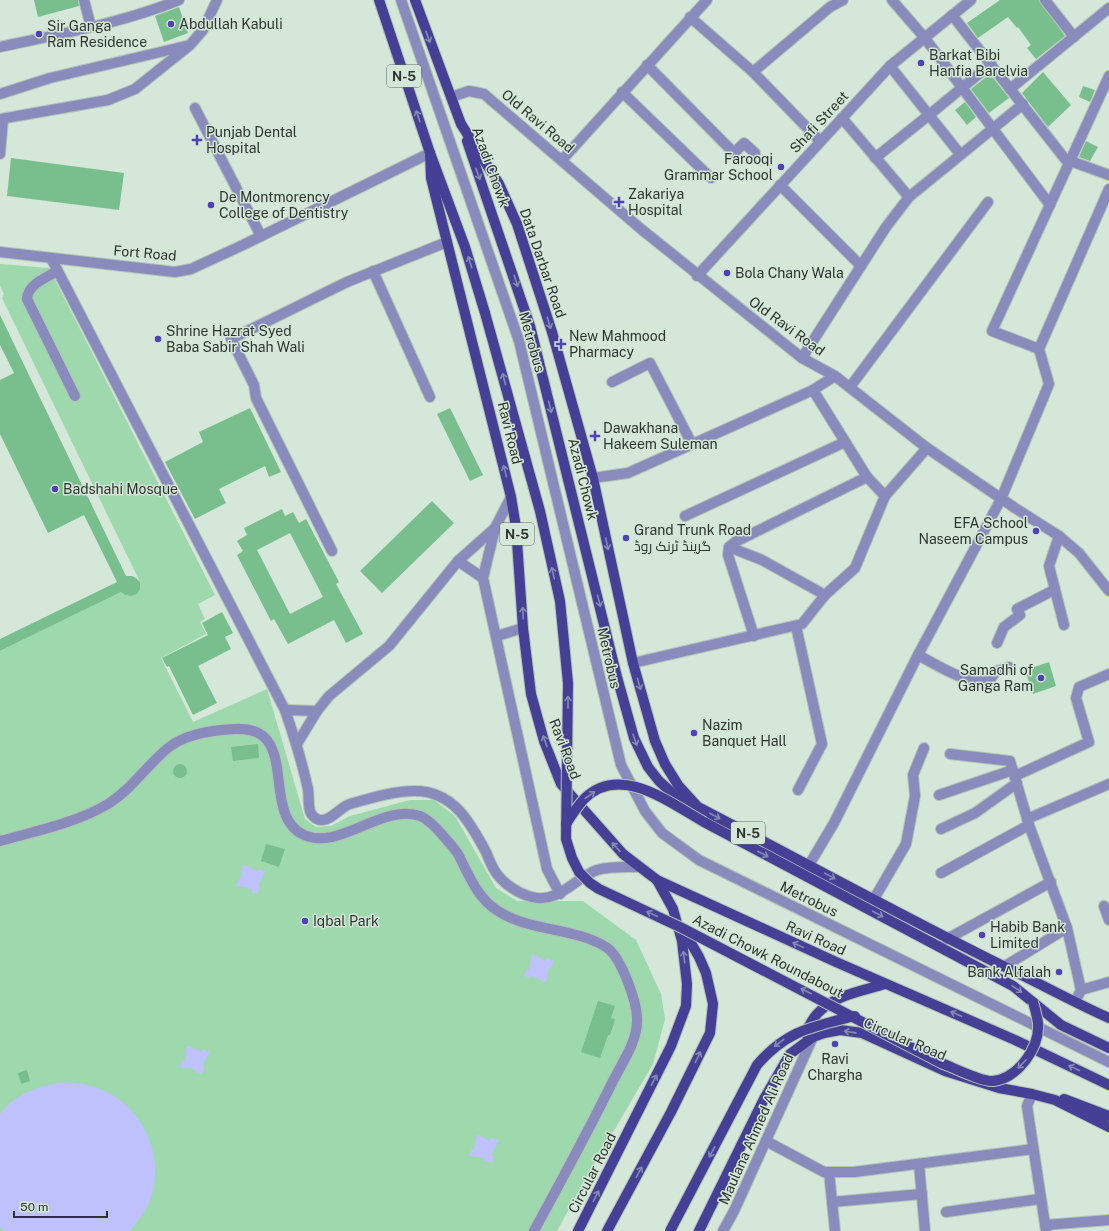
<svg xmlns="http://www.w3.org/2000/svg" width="1109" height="1231" font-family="'Public Sans',Cairo,sans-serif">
<rect width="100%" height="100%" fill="#d4e7d8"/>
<path fill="#9ed8ad" d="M0,264L49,268L215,595L198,604L205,619L200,622L206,634L161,658L193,722L267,689L305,819L316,827L331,826L350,816L410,800H434L455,816L496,888L517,901H583L636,940L661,994L665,1019L653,1064L582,1185L557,1231H0V651L121,592C130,600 140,594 140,582L2,298L4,294L0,286Z"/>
<g fill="#bec1fb">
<polygon points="243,864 257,871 258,869 265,871 258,886 260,887 258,894 251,892 252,889 236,886 238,880 240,880"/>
<polygon points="532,954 545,961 546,958 554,961 551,968 549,968 546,983 532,976 531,978 524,976 527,969 529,970"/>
<polygon points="187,1045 201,1052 202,1049 210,1052 202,1066 205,1067 202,1074 195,1072 196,1070 188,1067 187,1069 180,1067 182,1060 185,1061"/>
<path d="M66,1082C79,1083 91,1085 102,1090C145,1107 167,1161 149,1203C144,1214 137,1222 130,1231H4L0,1227V1114C16,1092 42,1085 66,1082Z"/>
<polygon points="477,1134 490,1141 491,1138 499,1140 491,1155 494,1156 492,1163 484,1161 485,1158 469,1156 472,1149 474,1150"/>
</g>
<g fill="#79bf8d" fill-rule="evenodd">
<polygon points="34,0 78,0 79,6 38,17"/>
<polygon points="1000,0 1039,0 1065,36 1036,59 1027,48 1031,45 1018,27 1017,28 1008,17 978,38 967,23"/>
<polygon points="179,7 188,33 164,42 155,16"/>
<polygon points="1043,72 1071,105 1048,127 1022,93"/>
<polygon points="990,74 1009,98 989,113 971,89"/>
<polygon points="1083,86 1095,90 1090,102 1079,97"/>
<polygon points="965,102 976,117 967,125 955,110"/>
<polygon points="1086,141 1098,147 1090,161 1079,157"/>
<polygon points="11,158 124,173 119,210 7,196"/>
<polygon points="0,315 126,576 132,576 136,578 140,582 140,589 137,594 131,596 125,595 121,592 0,651 0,639 117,582 84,515 48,533 0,434 0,380 14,373 0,345"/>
<polygon points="250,408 281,472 269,477 265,466 219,489 226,503 195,519 165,462 203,442 199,432"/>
<polygon points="450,408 483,475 470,481 437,414"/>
<polygon points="432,501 454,523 382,593 360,571"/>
<path d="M282,509L285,516L293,512L299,523L306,519L339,582L336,584L363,634L346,643L334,620L288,644L274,619L271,621L237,555L243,551L237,541L247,535L244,528ZM290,533L323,597L290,614L257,550Z"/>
<polygon points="222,612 233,633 225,637 231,649 198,666 217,703 193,715 169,666 167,667 162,658 208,635 202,623"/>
<polygon points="1049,662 1056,686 1033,694 1025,670"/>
<polygon points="258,744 259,758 233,761 231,747"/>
<circle cx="180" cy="771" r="7"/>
<polygon points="266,844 285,849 279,867 261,861"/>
<polygon points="598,1001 615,1006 611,1018 615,1019 614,1023 610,1035 608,1035 600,1058 581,1052"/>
<polygon points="27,1070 30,1081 21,1084 18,1073"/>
</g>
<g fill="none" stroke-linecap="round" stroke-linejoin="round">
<defs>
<g id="minor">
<polyline points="84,0 91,27"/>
<polyline points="401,0 519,341 621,765 645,811 662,833 699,860 1109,1062"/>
<polyline points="892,0 924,37 1050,205"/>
<polyline points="1045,0 1074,37"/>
<polyline points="952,15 1065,159 1109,175"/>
<polyline points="690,17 753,72 820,141"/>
<path d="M0,47C60,34 122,23 179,0"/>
<polyline points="647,65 734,153 744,143 755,153"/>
<polyline points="890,66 960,154"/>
<polyline points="753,72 830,7 843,0"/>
<polyline points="1010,89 1109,8"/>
<polyline points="622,92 711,178"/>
<polyline points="0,94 50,78 186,46"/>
<polyline points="451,97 469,91 484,94 641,229 802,358 835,376 927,448 1015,508 1059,536 1079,553 1109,591"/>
<polyline points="195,108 261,236"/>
<polyline points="842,118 909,197"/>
<polyline points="0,119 108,100 135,89 190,45 203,30 217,0"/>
<polyline points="0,154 3,119"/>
<polyline points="875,158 929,115 991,64"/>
<polyline points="562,160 707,0"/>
<polyline points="780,185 861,266"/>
<polyline points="0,252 175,272 191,269 243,245 430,153"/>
<path d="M51,258L285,710C294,736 302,762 308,789C309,796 308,804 310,811C311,815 316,820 321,820C331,821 340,807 350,804C371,798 393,791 415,791C453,791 470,822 486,852C489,859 492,868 497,874C504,884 519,894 532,897C558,904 575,878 597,870C611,866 625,867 639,867"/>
<path d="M57,271C46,278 28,284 27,299L75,396"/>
<polyline points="373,271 430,397"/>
<polyline points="697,276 890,66 971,0"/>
<polyline points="1039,349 992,331 1109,76"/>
<polyline points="802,358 886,227 909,197 1023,104"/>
<polyline points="612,382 650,363 692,444"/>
<polyline points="850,387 988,202"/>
<polyline points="813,390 867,477 885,496"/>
<polyline points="593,478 628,473 813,390 835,376"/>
<polyline points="511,497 495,528 483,578 547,869 560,894"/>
<polyline points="685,516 845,442"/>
<polyline points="1059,536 1049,566 1064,625"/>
<polyline points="729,547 762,560 825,595"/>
<polyline points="332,551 256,398 254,385 231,339 347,282 447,242"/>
<polyline points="458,561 483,578"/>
<polyline points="796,626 822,744 798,790"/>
<polyline points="497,636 523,628"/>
<polyline points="754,636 728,555 729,547 735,542 867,477"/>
<polyline points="997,643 1004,627 1020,615 1017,609 1054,590"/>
<path d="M918,655C939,666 966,685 990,680L995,672L1009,667"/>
<polyline points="633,663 802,624 825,595 855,568 885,496 927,448"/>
<polyline points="285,710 317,711"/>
<polyline points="297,744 317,711 329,696 389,646 458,561 495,528"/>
<polyline points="950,754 1010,761 1029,825 1067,928 1081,990"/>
<polyline points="1015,776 1089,742 1076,698 1079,687 1109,674"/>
<polyline points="939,795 1013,770"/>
<polyline points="1027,819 1109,784"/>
<polyline points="941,829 975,813 1017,783"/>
<path d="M0,841C36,831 76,823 108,804C132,789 146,766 168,748C185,734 213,730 235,729C302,725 259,815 304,835C340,851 382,803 420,816C426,818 432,824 437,829C444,837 452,845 458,854C469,875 477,898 498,911C530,932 574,927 606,947C621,956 638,1004 637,1021C637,1042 622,1063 613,1081C588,1132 561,1181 534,1231"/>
<polyline points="809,865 834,823 918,655 1001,499 1049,384 1039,349 1109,189"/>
<polyline points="941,873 1029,825"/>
<polyline points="874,899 906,844 915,796 913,775 924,748"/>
<polyline points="1104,906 1109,920"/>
<polyline points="947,939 1051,882"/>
<polyline points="1005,966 1067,928"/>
<polyline points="1078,996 1081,990 1109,982"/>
<polyline points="1032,1094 1027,1106 1046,1231"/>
<polyline points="766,1141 824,1172 854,1172 1033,1149"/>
<polyline points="919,1164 925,1231"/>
<polyline points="829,1172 835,1231"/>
<polyline points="832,1202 922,1194"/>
<polyline points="946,1212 1040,1199"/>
<polyline points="1045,1225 1109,1220"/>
<polyline points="723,1231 734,1211 813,1037"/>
</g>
<g id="major">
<polyline points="379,0 430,153 465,247 485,313"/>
<path d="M415,0L461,124L499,184L517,224L552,332L593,478L633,663L655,741L665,764L678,785L698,807C800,860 900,915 1003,966C1039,983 1073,1002 1109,1018"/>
<polyline points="467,141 530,326 617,677 634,738 648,767 659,781 704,822 1013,986 1061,1025 1109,1048"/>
<polyline points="430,153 431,178 511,497 516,527 523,628 531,694 544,741 561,784 623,854 657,880 836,962 1015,1040 1109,1085"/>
<path d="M805,1033C809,1027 812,1019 817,1014C834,995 862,991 885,984"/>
<polyline points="1064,1099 1109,1116"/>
<polyline points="578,1231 671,1046 686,1006 687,984 682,941 673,909 657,880"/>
<polyline points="607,1231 671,1112 710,1033 713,1004 706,973 699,957 683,929"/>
<polyline points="699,1231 764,1099 790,1054 813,1037 824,1033 840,1030 862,1033 945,1071 999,1088 1032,1094 1055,1100 1109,1127"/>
</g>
</defs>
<use href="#minor" stroke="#b3c3b6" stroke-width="12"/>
<use href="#major" stroke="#b3c3b6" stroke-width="12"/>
<use href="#minor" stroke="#888bbb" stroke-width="10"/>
<use href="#major" stroke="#453f95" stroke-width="10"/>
<defs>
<g id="major-bridge">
<path d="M485,313L540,511L560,601L568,683L566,839L572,858L579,872L590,883L599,889L682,928L941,1063C952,1067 982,1082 993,1081C1018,1078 1040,1048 1038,1023C1037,1016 1035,1009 1033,1002"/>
<path d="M566,824C571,816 577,807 584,799C620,763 670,803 704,822"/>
<path d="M670,1231L757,1065C787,1030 812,1027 855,1016"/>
</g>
</defs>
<use href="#major-bridge" stroke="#b3c3b6" stroke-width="12" stroke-linecap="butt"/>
<use href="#major-bridge" stroke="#453f95" stroke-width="10"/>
</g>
<defs><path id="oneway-shaft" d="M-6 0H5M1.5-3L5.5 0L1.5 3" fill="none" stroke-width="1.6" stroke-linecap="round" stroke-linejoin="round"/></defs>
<g stroke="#858bb3">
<use href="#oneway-shaft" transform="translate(428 37) rotate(70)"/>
<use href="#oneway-shaft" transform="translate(418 116) rotate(-109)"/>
<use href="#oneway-shaft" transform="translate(478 174) rotate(70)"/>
<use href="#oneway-shaft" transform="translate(470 262) rotate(-107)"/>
<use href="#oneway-shaft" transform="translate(516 281) rotate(72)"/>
<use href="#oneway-shaft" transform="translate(549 323) rotate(73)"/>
<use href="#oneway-shaft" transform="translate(504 379) rotate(-105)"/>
<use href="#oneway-shaft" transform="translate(550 407) rotate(76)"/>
<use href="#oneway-shaft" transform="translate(505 471) rotate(-104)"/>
<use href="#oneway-shaft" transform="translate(607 544) rotate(78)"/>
<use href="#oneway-shaft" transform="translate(553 573) rotate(-103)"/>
<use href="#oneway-shaft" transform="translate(599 601) rotate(76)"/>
<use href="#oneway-shaft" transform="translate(523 613) rotate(-93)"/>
<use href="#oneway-shaft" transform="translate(639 684) rotate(74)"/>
<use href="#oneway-shaft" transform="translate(568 702) rotate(-90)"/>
<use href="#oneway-shaft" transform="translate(635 740) rotate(71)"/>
<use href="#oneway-shaft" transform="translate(545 741) rotate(-109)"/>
<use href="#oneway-shaft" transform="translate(590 795) rotate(-35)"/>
<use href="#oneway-shaft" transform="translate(715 816) rotate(28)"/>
<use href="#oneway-shaft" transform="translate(616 847) rotate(-133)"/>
<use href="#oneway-shaft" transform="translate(763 854) rotate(27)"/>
<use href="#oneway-shaft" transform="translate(830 876) rotate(28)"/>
<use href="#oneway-shaft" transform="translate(652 914) rotate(-155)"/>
<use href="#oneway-shaft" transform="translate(878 914) rotate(28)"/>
<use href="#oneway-shaft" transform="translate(798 945) rotate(-155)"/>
<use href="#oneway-shaft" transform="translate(684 957) rotate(-97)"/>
<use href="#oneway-shaft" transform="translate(1017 989) rotate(35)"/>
<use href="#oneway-shaft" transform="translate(806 991) rotate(-153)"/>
<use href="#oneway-shaft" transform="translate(956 1014) rotate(-157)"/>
<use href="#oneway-shaft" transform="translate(850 1032) rotate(-172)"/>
<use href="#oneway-shaft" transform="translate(779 1043) rotate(143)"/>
<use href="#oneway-shaft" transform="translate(698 1057) rotate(-64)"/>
<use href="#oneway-shaft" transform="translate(1022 1064) rotate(134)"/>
<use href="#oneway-shaft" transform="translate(1074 1068) rotate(-155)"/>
<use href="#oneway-shaft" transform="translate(654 1080) rotate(-63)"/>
<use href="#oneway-shaft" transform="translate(712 1152) rotate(118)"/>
<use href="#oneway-shaft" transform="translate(639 1172) rotate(-62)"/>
<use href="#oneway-shaft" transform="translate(596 1196) rotate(-63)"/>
</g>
<g fill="#4f41b8" stroke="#d4e7d8" stroke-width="1.5">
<circle cx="171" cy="24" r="4"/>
<circle cx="39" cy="34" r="4"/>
<circle cx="921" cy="63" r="4"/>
<path d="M195 134h4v4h4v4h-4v4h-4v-4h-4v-4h4z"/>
<circle cx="781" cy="167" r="4"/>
<path d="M617 196h4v4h4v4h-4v4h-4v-4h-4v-4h4z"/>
<circle cx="211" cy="205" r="4"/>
<circle cx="727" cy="273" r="4"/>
<circle cx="158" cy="339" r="4"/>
<path d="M559 338h4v4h4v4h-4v4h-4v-4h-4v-4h4z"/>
<path d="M593 430h4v4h4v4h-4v4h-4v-4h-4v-4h4z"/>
<circle cx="55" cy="489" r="4"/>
<circle cx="1036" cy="531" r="4"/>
<circle cx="626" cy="538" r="4"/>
<circle cx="1041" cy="678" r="4"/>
<circle cx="694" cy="733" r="4"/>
<circle cx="305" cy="921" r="4"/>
<circle cx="982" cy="935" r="4"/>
<circle cx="1059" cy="972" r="4"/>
<circle cx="835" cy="1044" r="4"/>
</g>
<g text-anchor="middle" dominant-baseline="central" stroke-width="3" stroke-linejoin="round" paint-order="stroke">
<g fill="#d4e7d8" stroke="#606a62" stroke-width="1">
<rect x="387" y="65" width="34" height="22" rx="3"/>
<rect x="500" y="523" width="34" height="22" rx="3"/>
<rect x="731" y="822" width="34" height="22" rx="3"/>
</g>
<g font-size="13" font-weight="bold" fill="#2e352f">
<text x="404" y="76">N-5</text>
<text x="517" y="534">N-5</text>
<text x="748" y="833">N-5</text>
</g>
<g font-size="14" fill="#2e352f" stroke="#d4e7d8" text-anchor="start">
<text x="179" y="24">Abdullah Kabuli</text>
<text x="47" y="26">Sir Ganga<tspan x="47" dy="16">Ram Residence</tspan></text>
<text x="929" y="55">Barkat Bibi<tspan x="929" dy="16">Hanfia Barelvia</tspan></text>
<text x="206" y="132">Punjab Dental<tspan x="206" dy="16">Hospital</tspan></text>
<text x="773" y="159" text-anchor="end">Farooqi<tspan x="773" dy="16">Grammar School</tspan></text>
<text x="628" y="194">Zakariya<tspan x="628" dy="16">Hospital</tspan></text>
<text x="219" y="197">De Montmorency<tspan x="219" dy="16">College of Dentistry</tspan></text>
<text x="735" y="273">Bola Chany Wala</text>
<text x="166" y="331">Shrine Hazrat Syed<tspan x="166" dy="16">Baba Sabir Shah Wali</tspan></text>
<text x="569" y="336">New Mahmood<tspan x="569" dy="16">Pharmacy</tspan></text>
<text x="603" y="428">Dawakhana<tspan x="603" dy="16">Hakeem Suleman</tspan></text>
<text x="63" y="489">Badshahi Mosque</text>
<text x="1028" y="523" text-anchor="end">EFA School<tspan x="1028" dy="16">Naseem Campus</tspan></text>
<text x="634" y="530">Grand Trunk Road<tspan x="634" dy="16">گرینڈ ٹرنک روڈ</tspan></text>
<text x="1033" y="670" text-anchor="end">Samadhi of<tspan x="1033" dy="16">Ganga Ram</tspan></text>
<text x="702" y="725">Nazim<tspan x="702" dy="16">Banquet Hall</tspan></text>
<text x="313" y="921">Iqbal Park</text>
<text x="990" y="927">Habib Bank<tspan x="990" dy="16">Limited</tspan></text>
<text x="1051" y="972" text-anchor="end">Bank Alfalah</text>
<text x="835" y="1059" text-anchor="middle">Ravi<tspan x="835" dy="16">Chargha</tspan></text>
</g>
<g font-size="14" fill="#2e352f" stroke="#d4e7d8">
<text transform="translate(538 121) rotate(40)">Old Ravi Road</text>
<text transform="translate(819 122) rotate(-47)">Shafi Street</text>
<text transform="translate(491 167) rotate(70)">Azadi Chowk</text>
<text transform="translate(145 253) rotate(5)">Fort Road</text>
<text transform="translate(543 263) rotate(71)">Data Darbar Road</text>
<text transform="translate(787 326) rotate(36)">Old Ravi Road</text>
<text transform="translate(532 342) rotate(74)">Metrobus</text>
<text transform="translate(510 433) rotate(76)">Ravi Road</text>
<text transform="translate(583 479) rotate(76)">Azadi Chowk</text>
<text transform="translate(609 658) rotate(77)">Metrobus</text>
<text transform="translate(565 749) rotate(69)">Ravi Road</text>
<text transform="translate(809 899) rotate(26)">Metrobus</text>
<text transform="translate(816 938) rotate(24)">Ravi Road</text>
<text transform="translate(768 956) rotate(27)">Azadi Chowk Roundabout</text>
<text transform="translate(905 1039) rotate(23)">Circular Road</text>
<text transform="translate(756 1129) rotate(-66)">Maulana Ahmed Ali Road</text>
<text transform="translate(592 1173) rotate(-63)">Circular Road</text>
</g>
</g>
<path d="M14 1211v6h93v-6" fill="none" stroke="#2e352f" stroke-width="2"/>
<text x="20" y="1211" font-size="12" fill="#2e352f" stroke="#d4e7d8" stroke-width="3" paint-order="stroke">50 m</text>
</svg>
